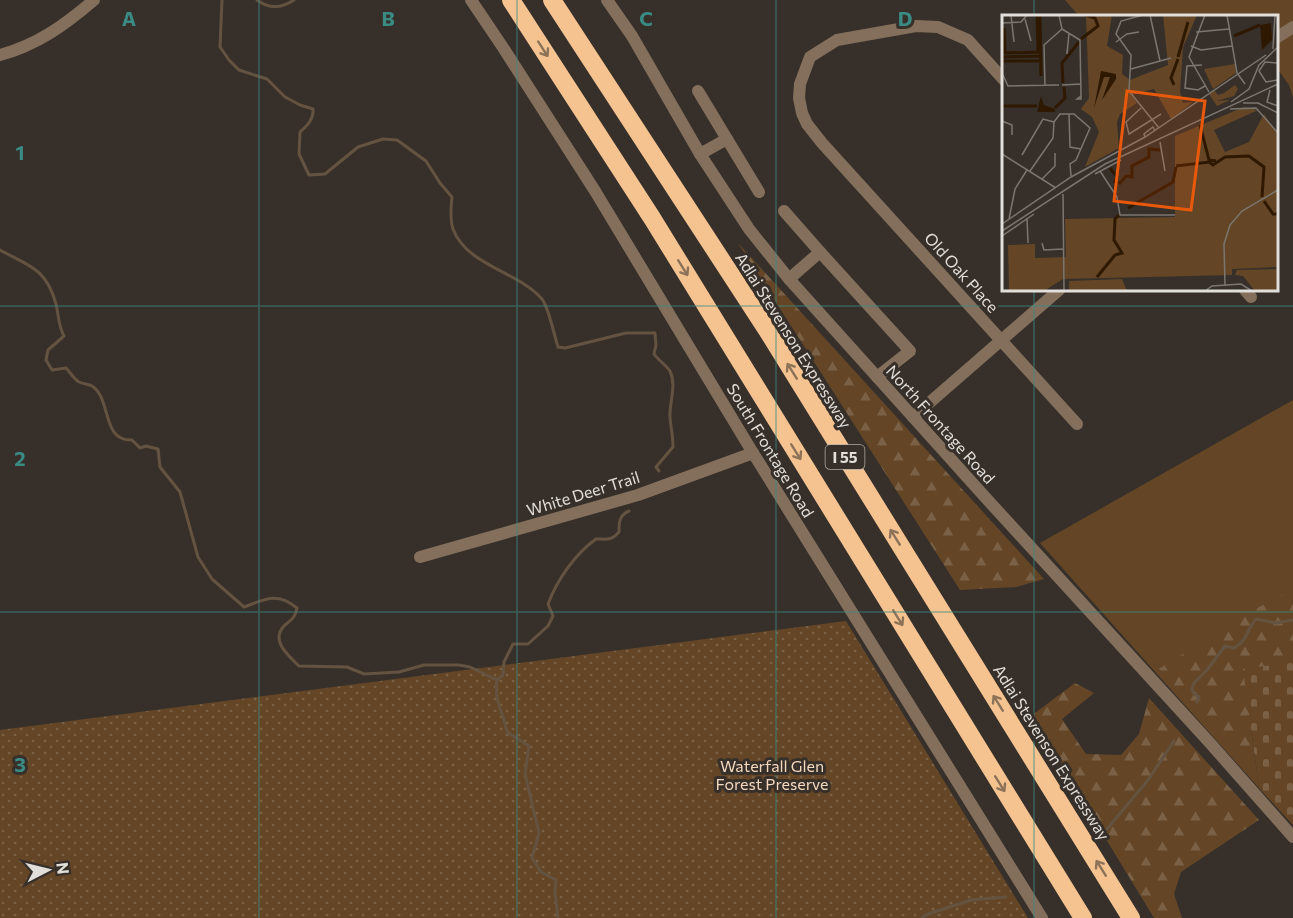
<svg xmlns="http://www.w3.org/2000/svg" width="1293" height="918" font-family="Commissioner,sans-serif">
<defs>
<pattern id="forest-firs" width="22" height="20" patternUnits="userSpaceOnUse" patternTransform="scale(1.5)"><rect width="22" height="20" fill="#644626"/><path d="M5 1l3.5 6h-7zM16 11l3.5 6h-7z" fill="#7a6045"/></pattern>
<pattern id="cemetery-stones" width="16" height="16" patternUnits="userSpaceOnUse" patternTransform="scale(1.5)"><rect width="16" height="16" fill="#644626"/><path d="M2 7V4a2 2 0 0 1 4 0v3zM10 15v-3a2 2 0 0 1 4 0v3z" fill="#7a6045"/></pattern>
<pattern id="park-dots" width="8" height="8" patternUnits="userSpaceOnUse" patternTransform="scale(1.5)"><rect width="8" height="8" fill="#644626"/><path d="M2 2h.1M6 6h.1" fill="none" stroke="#7a6045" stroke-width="1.8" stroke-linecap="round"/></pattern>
</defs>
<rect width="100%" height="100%" fill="#37302a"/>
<g fill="#644626">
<polygon points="1065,0 1293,0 1293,97 1289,85 1277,68 1276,16 1079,16"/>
<polygon points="1293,400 1293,662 1243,669 1259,788 1040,543"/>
</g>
<g fill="url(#forest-firs)">
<polygon points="738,243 1044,579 1016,587 960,590"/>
<polygon points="1286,593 1293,593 1293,666 1250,674 1252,770 1159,669 1240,617"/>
<polygon points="1075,683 1094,693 1062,719 1086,754 1121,755 1139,734 1149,698 1259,820 1181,872 1174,894 1182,918 1154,918 1031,716"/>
</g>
<polygon fill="url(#cemetery-stones)" points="1293,662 1293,825 1259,788 1243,669"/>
<polygon fill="url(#park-dots)" points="846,621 1028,918 0,918 0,730"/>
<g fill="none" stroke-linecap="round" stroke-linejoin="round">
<g stroke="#655341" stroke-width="3">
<path d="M222,0L220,47L229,60L239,70L267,79L285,97L300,105L313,109C314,119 307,126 300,132L299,154L309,175L325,174L358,147L383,139L397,140L426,161L440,183L452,197C451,206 450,220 453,229C467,266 518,271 542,299C549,308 554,335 558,347L565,348L626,333H655L656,345L654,354C658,360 666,365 670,371C677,386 669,402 670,418C671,428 673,437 673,447L656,467L659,471"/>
<path d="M257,0C269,9 282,8 294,0"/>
<path d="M0,250C29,266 46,268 56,304C59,316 58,325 64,336L48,350L46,360L52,370L66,368C70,372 74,379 79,382C83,384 88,384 92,386C112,399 101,441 132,440L140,448L146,446L158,449L160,467L180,492L198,557L212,579L244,607C266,599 277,592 297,608C295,618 292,619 284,626C270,641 289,656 299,666L347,667L364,674L399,672L424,665H459L470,667L497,680"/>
<path d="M497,680C494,703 503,710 507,732L529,746L525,774L539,833L532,858L541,872L556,880L555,893L558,918"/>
<path d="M497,680L503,675L504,662L513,644H528L548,626L553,616L548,604C557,580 575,554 596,539C607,539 611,541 619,532C619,523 619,515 629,511"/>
<path d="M1197,702L1199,697L1194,694L1192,689L1194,683L1207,670L1225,646L1234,648C1250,638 1245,631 1256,619L1276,623L1293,620"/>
<polyline points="1107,829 1148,780 1174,741"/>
<polyline points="922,918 925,915 971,900 1006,897"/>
</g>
<g stroke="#836f5b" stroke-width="12">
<polyline points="471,0 504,49 595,191 753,453 1042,918"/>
<polyline points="607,0 632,36 700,154 749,229 789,279 985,497 1210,743 1293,837"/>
<polyline points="1276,38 1293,27"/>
<path d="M0,55C37,45 65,25 94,0"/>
<polyline points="1004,80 968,40 938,27 916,26 837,40 810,57 800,84 799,98 802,113 807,124 822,143 1077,424"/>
<polyline points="698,91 727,139"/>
<polyline points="700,154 727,139 759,192"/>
<polyline points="784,211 820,252"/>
<polyline points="789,279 820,252 910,351 877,377"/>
<polyline points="1245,290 1251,297"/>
<polyline points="913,417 1059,290"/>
<polyline points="420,557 638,495 753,453"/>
</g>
<g stroke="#f5c390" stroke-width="18">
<polyline points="511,0 652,218 1083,918"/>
<polyline points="552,0 767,330 1131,918"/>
</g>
</g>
<defs><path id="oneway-shaft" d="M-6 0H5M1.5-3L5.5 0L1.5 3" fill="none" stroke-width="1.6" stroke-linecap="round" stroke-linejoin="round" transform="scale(1.5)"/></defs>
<g stroke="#8c7258">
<use href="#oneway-shaft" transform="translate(543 49) rotate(57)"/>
<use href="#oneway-shaft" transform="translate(683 268) rotate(58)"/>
<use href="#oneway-shaft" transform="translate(792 371) rotate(-122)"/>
<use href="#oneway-shaft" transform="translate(796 452) rotate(58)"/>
<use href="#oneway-shaft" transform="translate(895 537) rotate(-122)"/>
<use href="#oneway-shaft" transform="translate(898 618) rotate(58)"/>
<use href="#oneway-shaft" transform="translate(998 703) rotate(-122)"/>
<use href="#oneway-shaft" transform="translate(1000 784) rotate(58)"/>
<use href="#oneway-shaft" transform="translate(1101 868) rotate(-122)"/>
</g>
<path fill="none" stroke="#398b84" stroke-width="1.5" stroke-opacity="0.55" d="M259,0V918M517,0V918M776,0V918M1034,0V16M1034,290V918M0,306H1293M0,612H1293"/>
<g text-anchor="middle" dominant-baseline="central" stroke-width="6" stroke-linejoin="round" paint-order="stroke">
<rect fill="#37302a" stroke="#afaaa5" stroke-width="1.5" x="825.5" y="445" width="39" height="24" rx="4.5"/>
<g font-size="15" font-weight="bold" fill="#e2deda">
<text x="845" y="457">I 55</text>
</g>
<g font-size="16" fill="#e2deda" stroke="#37302a">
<text transform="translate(962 272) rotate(48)">Old Oak Place</text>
<text transform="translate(794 340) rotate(58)">Adlai Stevenson Expressway</text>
<text transform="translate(941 424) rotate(48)">North Frontage Road</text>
<text transform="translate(771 450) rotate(59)">South Frontage Road</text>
<text transform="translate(583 493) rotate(-17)">White Deer Trail</text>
<text transform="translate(1052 752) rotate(58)">Adlai Stevenson Expressway</text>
</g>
<g font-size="16" fill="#f5d9be" stroke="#37302a">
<text x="772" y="765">Waterfall Glen<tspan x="772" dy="18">Forest Preserve</tspan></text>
</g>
</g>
<g transform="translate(1002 15)">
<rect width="276" height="276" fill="#37302a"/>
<path d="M84,0H110L105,31L121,40L120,59L128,65L166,50L161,0H195L181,32L178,77L181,88L191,87L169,104L152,74L129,80L135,88L118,99L115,107L117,133L83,152L97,117L90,102L79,94L87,83Z" fill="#644626"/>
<path d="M233,70L236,74L232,81L214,86L228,85L215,91L207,79L212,75L216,80L222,78ZM276,254V276H253L241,261L233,260L235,255ZM120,264L125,276H67V266Z" fill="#644626"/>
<path d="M233,49L234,58L211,74L202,54ZM242,92L256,95L212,115L223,137L247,127L262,99L276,120V252L230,254V260L61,264L42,276H0L7,274L6,230L33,229V243L64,242L63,204L173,202V121Z" fill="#644626"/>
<path d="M269,8L270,25L260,35L258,10ZM99,56L114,59V64L100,85L108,62H102L92,93ZM39,81L42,90L53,94V97H35Z" fill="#2f1800"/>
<path fill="none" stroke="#2f1800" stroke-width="3" d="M35,0L36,37M38,0L39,61M2,13L3,38M0,19L1,37M232,21L258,10M79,24L96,11L93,3L83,0M0,38L38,37M0,42L39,41M176,42L186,7M0,46H39M61,68L60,48L77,27M172,70L169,63L176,44M0,91H35M53,93L63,83L62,72M198,110L207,145L214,146M174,151L207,147L211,150L223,142L247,141L262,152L260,182M108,153L115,162L113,167L118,168L124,161L130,162V151L147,142V134L158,135M262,186L271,199H276M126,193L171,167L174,152M95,262L113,240L120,238L112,225L113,204L117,200"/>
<path fill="none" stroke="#7b7670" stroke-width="1.5" d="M9,0L12,27M141,0L119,6L114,19L129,40L127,76L157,113M148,0L158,46M203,0L187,42L207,77M225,0L235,58L243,69M23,4L29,26M0,8L19,7L25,0M60,14L78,25L79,81L75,84H79V81M194,17L227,14M114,27L125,19L137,17M189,31L199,35L230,31M271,34L273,0M65,35V39L67,18M276,48L263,47L257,56L264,67L276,65M200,50L185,51L183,73L196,75L203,71M129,54L169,43M0,58L6,71L57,70M60,70L79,69M43,71L42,30L60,14L57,0M268,75L265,87L276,91M229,87L247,74L257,50L276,32M241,88H256L276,98M139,93L124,107L127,119L159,99M228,94L254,93L276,118M67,99L68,132L79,134M0,106L10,110V120M52,107L58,99H72L88,113L74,145L68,149L69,161M143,122L142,119L151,112L153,116M158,127L163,156M0,139L54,173M20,140L41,104L52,107M28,156L51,123L52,107M98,156L115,182L118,200H173M93,159L119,145M40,164L53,151V138M61,179L62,276M25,203L26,228M7,204L13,174L25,155M0,209L69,162L143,122L264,40M0,216L103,149L276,69M0,221L32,199M40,228L42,235L61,234M223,270L222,229L228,210L240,196L276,175M203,276L210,271L239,269L250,276"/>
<path fill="#e8590c" fill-opacity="0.15" stroke="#e8590c" stroke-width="3" d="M125,76L203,86L189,195L112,186Z"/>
<rect width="276" height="276" fill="none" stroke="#e2deda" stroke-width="3"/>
</g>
<g font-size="20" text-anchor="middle" font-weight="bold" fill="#398b84" stroke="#37302a" stroke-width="6" stroke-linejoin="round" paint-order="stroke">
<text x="129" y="26">A</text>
<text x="388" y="26">B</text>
<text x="646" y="26">C</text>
<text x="905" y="26">D</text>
<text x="20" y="160">1</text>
<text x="20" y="466">2</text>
<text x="20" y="772">3</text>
</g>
<g transform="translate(48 870) rotate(83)" stroke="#37302a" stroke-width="4.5" paint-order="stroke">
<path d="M0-4.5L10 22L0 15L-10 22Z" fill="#e2deda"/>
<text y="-9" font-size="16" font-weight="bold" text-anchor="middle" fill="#e2deda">N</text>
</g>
</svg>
